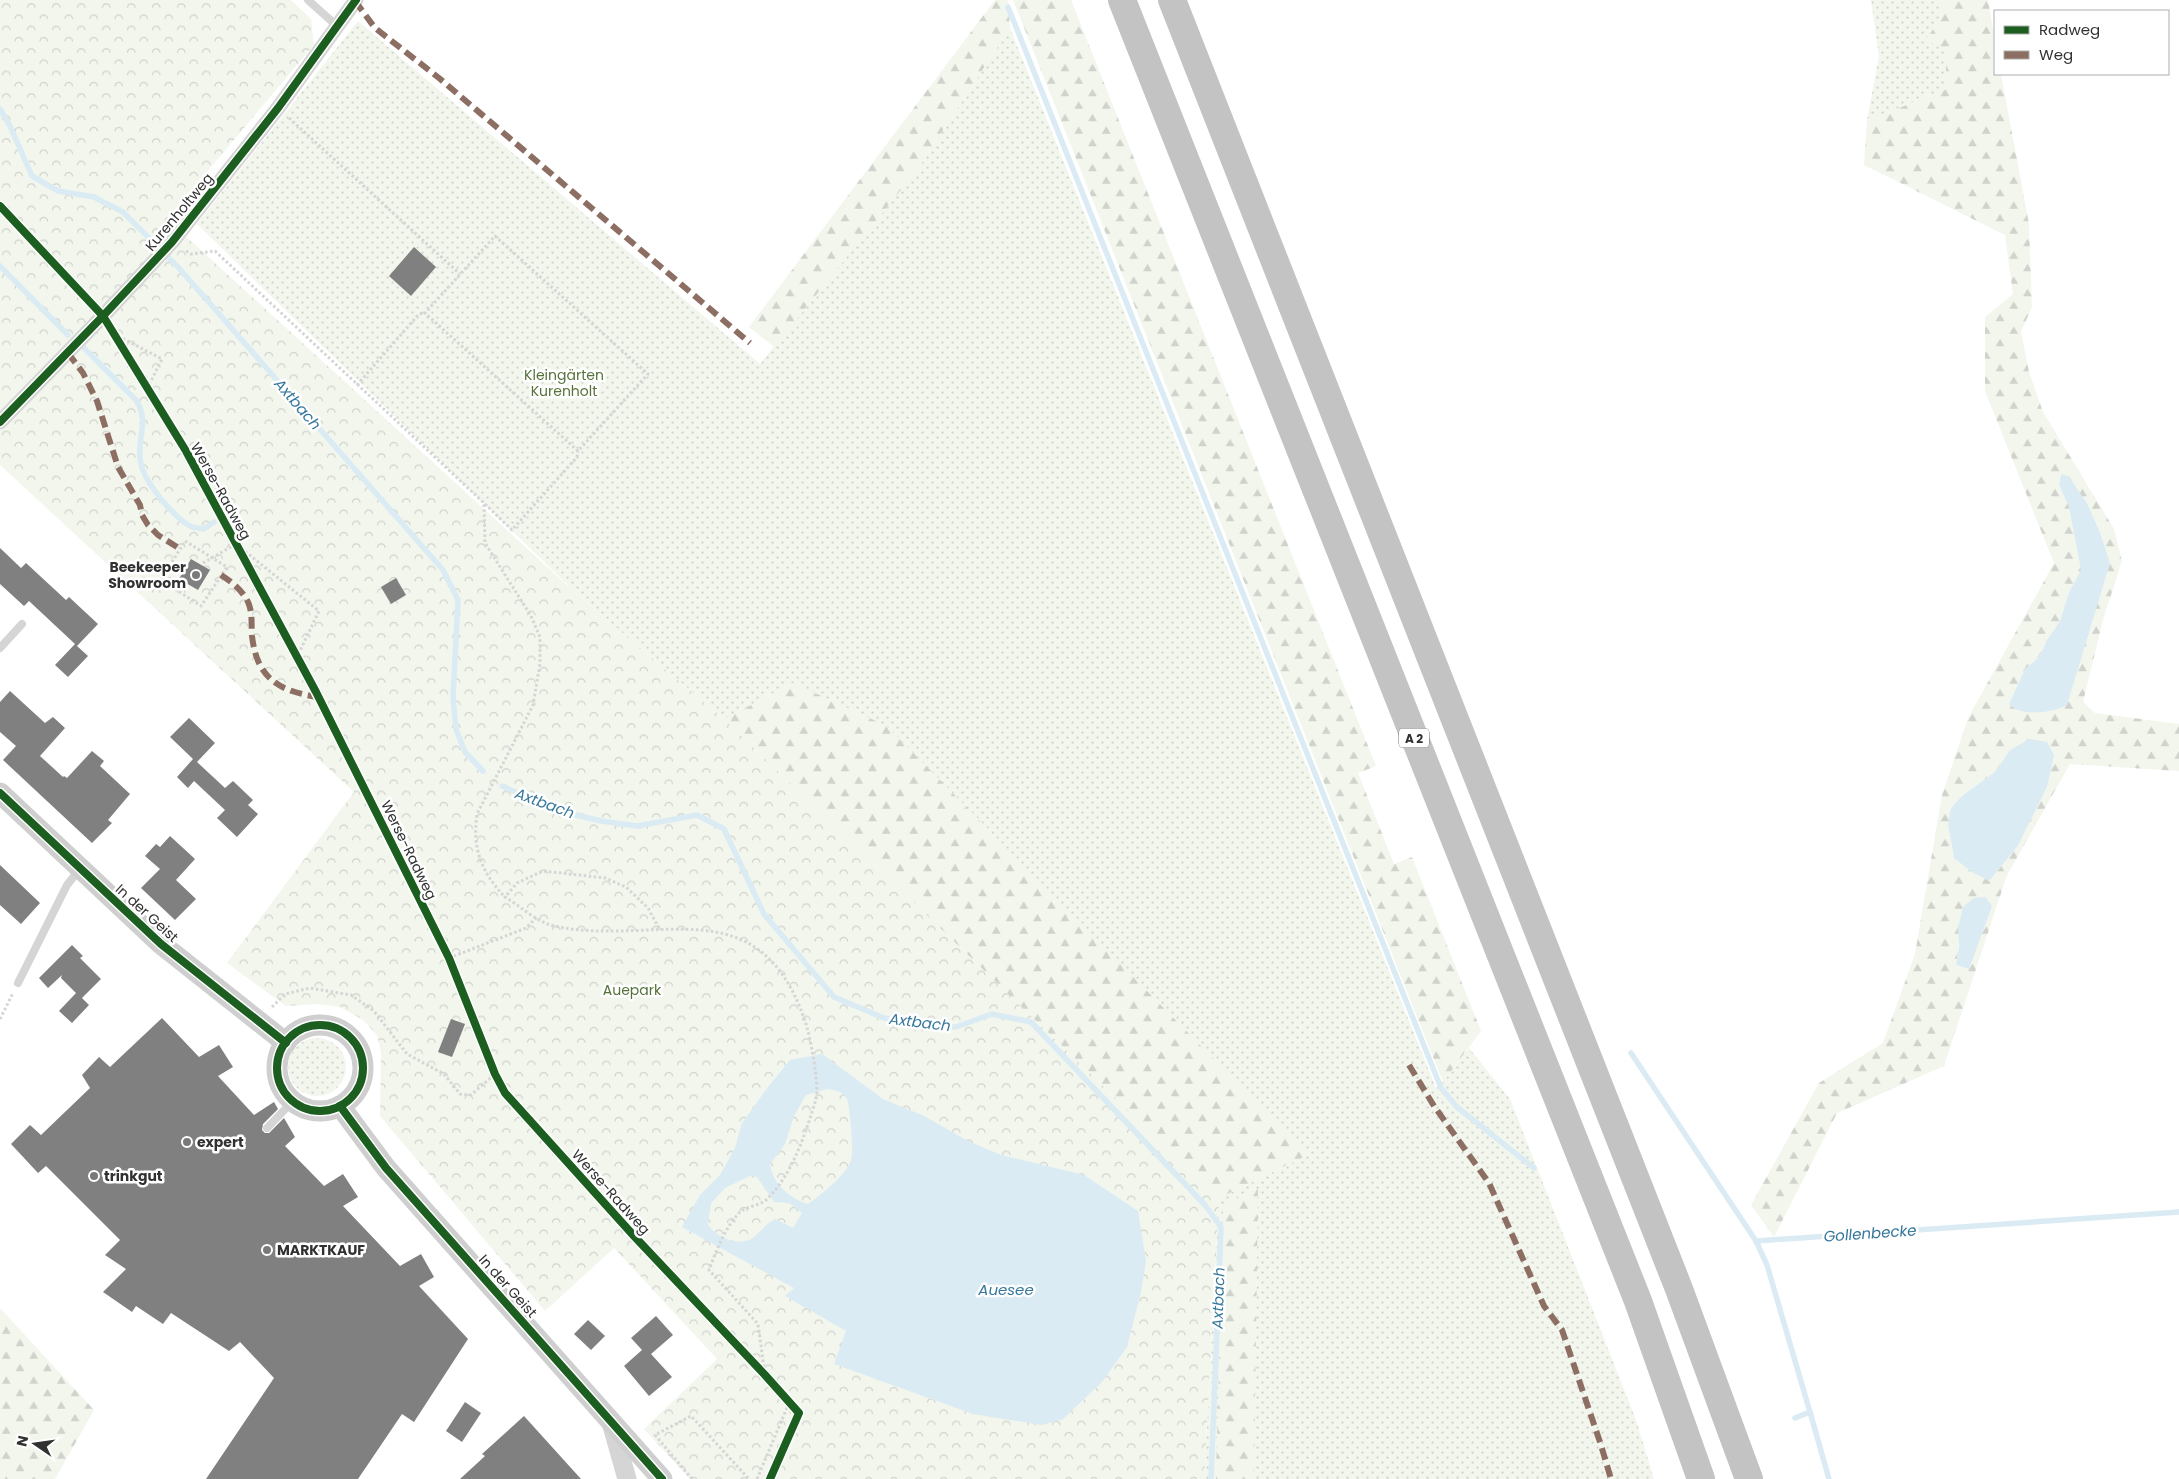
<svg xmlns="http://www.w3.org/2000/svg" width="2179" height="1479" font-family="Poppins,sans-serif">
<defs>
<pattern id="grass-dots" width="8" height="8" patternUnits="userSpaceOnUse" patternTransform="scale(1.25)"><rect width="8" height="8" fill="#f2f6ed"/><path d="M2 2h.1M6 6h.1" fill="none" stroke="#d0d3cc" stroke-width="1.8" stroke-linecap="round"/></pattern>
<pattern id="forest-firs" width="22" height="20" patternUnits="userSpaceOnUse" patternTransform="scale(1.25)"><rect width="22" height="20" fill="#f2f6ed"/><path d="M5 1l3.5 6h-7zM16 11l3.5 6h-7z" fill="#d0d3cc"/></pattern>
<pattern id="park-crowns" width="20" height="18" patternUnits="userSpaceOnUse" patternTransform="scale(1.25)"><rect width="20" height="18" fill="#f2f6ed"/><path d="M2 6a3 3 0 1 1 6 0M12 15a3 3 0 1 1 6 0" fill="none" stroke="#d0d3cc"/></pattern>
</defs>
<rect width="100%" height="100%" fill="#fff"/>
<g fill="url(#grass-dots)">
<polygon points="1871,0 1939,0 1941,18 1926,39 1946,51 1946,89 1867,121 1879,56"/>
<polygon points="358,21 760,364 917,170 1010,28 1436,1088 1443,1082 1469,1048 1510,1099 1636,1420 1654,1479 1204,1479 1219,1198 1308,1155 793,683 724,719 579,596 197,224"/>
<circle cx="317" cy="1067" r="29"/>
</g>
<g fill="url(#forest-firs)" fill-rule="evenodd">
<polygon points="995,0 1008,0 1010,28 917,170 774,347 749,327"/>
<polygon points="1013,0 1071,0 1376,766 1358,773 1394,864 1412,857 1481,1031 1443,1082"/>
<path d="M1939,0H1988L1995,41V74H2001L2029,224L2032,307L2021,332L2029,372L2043,412L2114,529L2122,561L2103,620L2083,702L2095,713L2179,724V771L2070,764L2007,875L1944,1066L1837,1113L1774,1237L1751,1205L1819,1083L1883,1043L1915,954L1942,795L1968,718L2054,563L1985,391V317L2013,294L2005,235L1864,165L1867,121L1946,89V51L1926,39L1941,18ZM2061,474L2087,503L2101,535L2110,563L2094,614L2009,704L2025,669L2039,657L2047,640L2060,621L2069,592L2081,570L2069,506L2059,485ZM2009,751L2017,847L1989,881L1954,858L1948,825L1962,796L1996,771ZM1963,907L1969,969L1956,965C1960,944 1958,928 1963,907Z"/>
<polygon points="793,683 887,726 1308,1155 1219,1198 724,719"/>
<polygon points="1258,1189 1254,1479 1216,1479 1223,1204"/>
<polygon points="0,1308 94,1410 55,1479 0,1479"/>
</g>
<polygon fill="url(#park-crowns)" points="0,0 291,0 311,19 314,45 167,219 579,596 724,719 1219,1198 1204,1479 690,1479 644,1429 717,1359 614,1248 545,1311 380,1116 381,1053 377,1035 363,1020 340,1007 318,1004 286,1006 227,963 354,792 0,465"/>
<g fill="#daebf4" fill-rule="evenodd">
<path d="M2061,474L2068,476L2087,503L2101,535L2110,563L2067,705C2053,713 2020,717 2009,704L2025,669L2039,657L2047,640L2060,621L2069,592L2081,570L2069,507L2059,485Z"/>
<polygon points="2029,739 2047,742 2054,755 2047,787 2017,847 1989,881 1972,872 1954,858 1948,825 1951,808 1962,796 1996,771 2009,751"/>
<polygon points="1985,897 1992,906 1969,969 1956,965 1959,946 1958,928 1963,907 1974,898"/>
<path d="M822,1054L883,1099L924,1116L968,1141L1001,1155L1084,1175L1138,1211L1146,1261L1141,1292L1127,1347L1102,1382L1063,1419L1042,1425L973,1414L834,1364L846,1331L785,1296L794,1288L682,1227L700,1195L720,1175L735,1148L742,1123L768,1087L790,1060ZM827,1089C835,1090 842,1091 847,1099C850,1106 854,1152 851,1160C847,1174 820,1196 808,1204C791,1199 772,1184 770,1164L785,1144L794,1116L806,1095ZM750,1176L757,1177L774,1202L789,1203L802,1213L793,1228L775,1219C764,1225 763,1230 754,1237C739,1248 718,1238 708,1225L711,1203L725,1188Z"/>
</g>
<g fill="none" stroke-linecap="round" stroke-linejoin="round">
<g stroke="#daebf4" stroke-width="5.5">
<polyline points="1008,7 1441,1088 1457,1107 1534,1168"/>
<polyline points="0,109 10,126 32,176 58,191 94,197 123,212 178,267 443,570 458,600 453,697 456,729 465,752 483,771"/>
<polyline points="0,266 68,335"/>
<path d="M81,345L136,400C151,423 135,440 141,464C145,483 175,519 192,527C196,528 200,528 204,529L214,522"/>
<polyline points="502,786 559,811 601,821 637,826 697,815 724,829 764,914 834,997 884,1018 917,1025 956,1027 992,1014 1031,1022 1205,1205 1221,1227 1211,1479"/>
<polyline points="1631,1053 1756,1241 1767,1265 1810,1412 1795,1418"/>
<polyline points="1756,1241 2179,1212"/>
<polyline points="1810,1412 1829,1479"/>
</g>
</g>
<g fill="#808080">
<polygon points="414,247 436,267 411,296 389,276"/>
<polygon points="0,548 21,568 26,563 66,600 69,597 98,624 77,646 88,656 68,677 55,665 75,644 29,601 24,606 0,584"/>
<polygon points="191,559 210,570 198,590 179,579"/>
<polygon points="396,578 406,595 391,604 381,587"/>
<polygon points="10,691 45,723 53,717 65,728 40,756 63,777 64,776 67,778 92,751 104,761 100,766 130,794 108,820 112,823 92,843 3,760 16,746 0,732 0,702"/>
<polygon points="189,718 215,743 197,762 225,788 233,781 253,800 248,805 258,814 237,837 217,818 225,810 194,781 188,788 177,777 193,759 170,737"/>
<polygon points="170,836 195,859 176,880 196,899 175,920 141,888 160,869 145,856 156,844 160,847"/>
<polygon points="0,865 40,903 21,924 0,905"/>
<polygon points="72,945 83,956 80,958 101,979 82,998 89,1005 72,1023 59,1011 76,993 61,978 62,975 48,988 39,978"/>
<polygon points="162,1018 199,1057 219,1045 233,1067 218,1076 254,1115 274,1102 278,1109 263,1124 262,1130 265,1133 269,1133 284,1118 295,1137 285,1146 324,1186 343,1174 358,1197 343,1206 400,1266 421,1254 434,1277 419,1286 468,1339 414,1422 402,1414 358,1479 206,1479 274,1378 240,1342 229,1351 171,1313 163,1324 136,1306 132,1312 103,1292 126,1269 105,1255 120,1240 46,1166 38,1173 11,1144 30,1125 41,1135 90,1088 82,1075 99,1057 110,1067"/>
<polygon points="451,1019 465,1024 452,1057 438,1052"/>
<polygon points="656,1316 673,1335 651,1354 672,1377 649,1396 624,1366 642,1350 631,1338"/>
<polygon points="588,1320 605,1336 591,1350 574,1334"/>
<polygon points="465,1402 481,1413 462,1442 446,1431"/>
<polygon points="524,1416 581,1479 460,1479 485,1456 482,1454"/>
</g>
<g fill="none" stroke-linecap="round" stroke-linejoin="round">
<g stroke="#d5d5d5" stroke-width="3" stroke-dasharray="2.5 2.5" stroke-linecap="butt">
<polyline points="289,118 460,274"/>
<polygon points="495,236 648,374 578,451 425,313"/>
<path d="M186,251L191,254L215,251L484,503L485,543L531,616L540,637V664L533,705L477,814C472,848 481,872 505,897"/>
<polyline points="114,334 162,359 147,389"/>
<polyline points="357,385 419,314 425,313"/>
<polyline points="485,504 512,530 577,457 578,451"/>
<polygon points="185,541 227,567 201,606 161,580"/>
<polyline points="203,563 236,544 319,611 297,657"/>
<path d="M659,928L648,908L626,887L605,878L543,871L517,883L505,897C520,906 537,922 554,926C656,948 758,883 805,1021C810,1034 820,1087 816,1099C806,1132 792,1176 766,1200C759,1206 746,1206 739,1213C725,1228 716,1251 709,1270L758,1324L765,1375"/>
<polyline points="449,958 526,928 537,917"/>
<polyline points="272,1007 285,994 310,988 351,995 374,1011 407,1054 444,1074 460,1094 471,1095 495,1074"/>
<polyline points="0,1019 13,993"/>
<polyline points="692,1479 655,1435 691,1416 749,1479"/>
<polyline points="757,1479 789,1403"/>
</g>
<g stroke="#d5d5d5" stroke-width="8">
<polyline points="308,0 337,26"/>
<polyline points="0,648 22,624"/>
<polyline points="18,983 67,885 79,870"/>
<polyline points="267,1128 293,1101"/>
</g>
<polyline stroke="#d5d5d5" stroke-width="15" points="0,422 103,316 172,242 278,108 356,0"/>
<polyline stroke="#d5d5d5" stroke-width="19" points="610,1419 627,1479"/>
<g stroke="#cfcfcf" stroke-width="21">
<polyline points="0,793 161,944 286,1043"/>
<circle cx="320" cy="1068" r="43"/>
<polyline points="340,1106 386,1168 662,1479"/>
</g>
<g stroke="#c3c3c3" stroke-width="28">
<polyline points="1122,0 1638,1301 1701,1479"/>
<polyline points="1172,0 1679,1289 1749,1479"/>
</g>
<g stroke="#8d6e63" stroke-width="6" stroke-dasharray="12 6" stroke-linecap="butt">
<polyline points="355,1 375,28 439,78 750,343"/>
<polyline points="68,353 83,373 97,401 118,467 140,505 142,515 148,525 158,535 180,549"/>
<path d="M221,575C232,582 242,590 248,602C253,613 251,624 252,636C257,679 279,691 318,697"/>
<polyline points="1409,1065 1434,1106 1489,1183 1544,1306 1562,1330 1601,1445 1611,1479"/>
</g>
<defs>
<g id="cycleway">
<polyline points="0,206 103,316 186,451 316,692 449,958 495,1074 505,1093 634,1236 765,1375 799,1413 770,1479"/>
<polyline points="0,422 103,316 172,242 278,108 356,0"/>
<polyline points="0,793 161,944 286,1043"/>
<circle cx="320" cy="1068" r="43"/>
<polyline points="340,1106 386,1168 662,1479"/>
</g>
</defs>
<use href="#cycleway" stroke="#fff" stroke-width="11"/>
<use href="#cycleway" stroke="#1b5e20" stroke-width="8"/>
</g>
<g fill="#797979" stroke="#fff" stroke-width="2">
<circle cx="196" cy="575" r="5"/>
<circle cx="187" cy="1142" r="5"/>
<circle cx="94" cy="1176" r="5"/>
<circle cx="267" cy="1250" r="5"/>
</g>
<g text-anchor="middle" dominant-baseline="central" stroke-width="5" stroke-linejoin="round" paint-order="stroke">
<rect fill="#fff" stroke="#6f6f6f" stroke-width="1" x="1399" y="728.5" width="30" height="19" rx="4"/>
<g font-size="12" font-weight="bold" fill="#313131">
<text x="1414" y="738">A 2</text>
</g>
<g font-size="14" fill="#313131" stroke="#fff">
<text transform="translate(179 212) rotate(-50)">Kurenholtweg</text>
<text transform="translate(221 491) rotate(61)">Werse-Radweg</text>
<text transform="translate(409 850) rotate(64)">Werse-Radweg</text>
<text transform="translate(147 913) rotate(42)">In der Geist</text>
<text transform="translate(611 1192) rotate(48)">Werse-Radweg</text>
<text transform="translate(508 1286) rotate(48)">In der Geist</text>
</g>
<g font-size="14" fill="#55723a" stroke="#fff">
<text x="564" y="375">Kleingärten<tspan x="564" dy="16">Kurenholt</tspan></text>
<text x="632" y="990">Auepark</text>
</g>
<g font-size="14" font-weight="bold" fill="#313131" stroke="#fff" text-anchor="start">
<text x="186" y="567" text-anchor="end">Beekeeper<tspan x="186" dy="16">Showroom</tspan></text>
<text x="197" y="1142">expert</text>
<text x="104" y="1176">trinkgut</text>
<text x="277" y="1250">MARKTKAUF</text>
</g>
<g font-size="15" font-style="italic" fill="#36779c" stroke="#fff">
<text transform="translate(298 404) rotate(49)">Axtbach</text>
<text transform="translate(545 803) rotate(20)">Axtbach</text>
<text transform="translate(920 1022) rotate(7)">Axtbach</text>
<text transform="translate(1870 1233) rotate(-4)">Gollenbecke</text>
<text x="1006" y="1289">Auesee</text>
<text transform="translate(1218 1298) rotate(-88)">Axtbach</text>
</g>
</g>
<rect x="1994" y="10" width="175" height="65" fill="#ffffff" stroke="#adadad"/>
<rect x="2004" y="26" width="25" height="8" fill="#1b5e20" stroke="#adadad"/>
<text x="2039" y="35" font-size="15" fill="#313131">Radweg</text>
<rect x="2004" y="51" width="25" height="8" fill="#8d6e63" stroke="#adadad"/>
<text x="2039" y="60" font-size="15" fill="#313131">Weg</text>
<g transform="translate(35 1444) rotate(283)" stroke="#ffffff" stroke-width="4" paint-order="stroke">
<path d="M0-4L9 19L0 12L-9 19Z" fill="#313131"/>
<text y="-8" font-size="14" font-weight="bold" text-anchor="middle" fill="#313131">N</text>
</g>
</svg>
